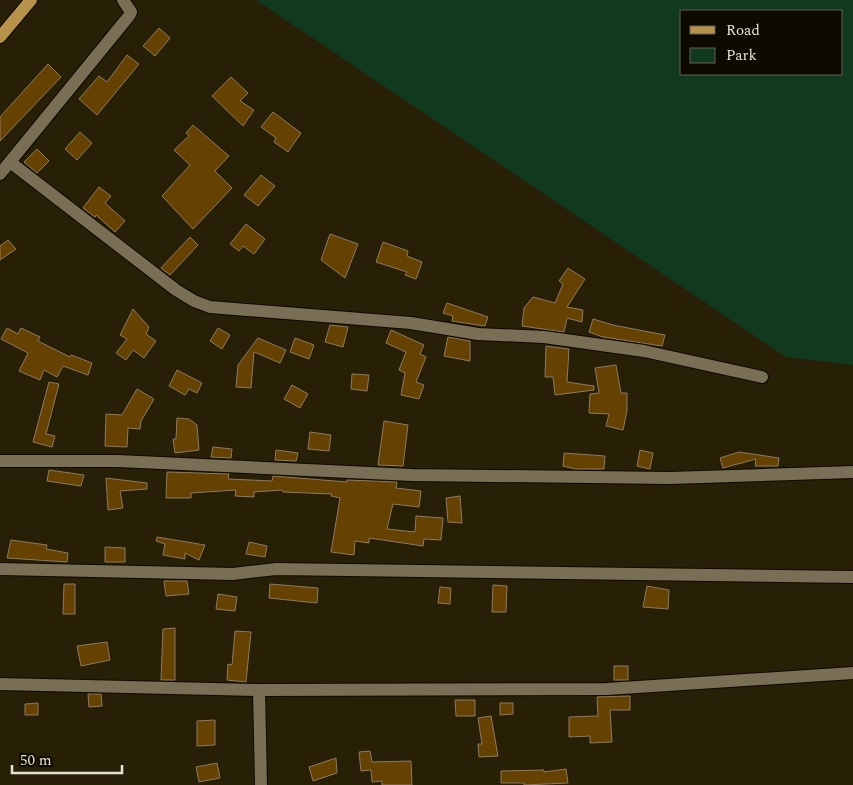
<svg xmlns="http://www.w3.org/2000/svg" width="853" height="785" font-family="Spectral,serif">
<rect width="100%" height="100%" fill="#281f07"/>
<path fill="#11391d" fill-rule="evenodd" d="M256,0H853V365L786,357ZM682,11H842V74H682Z"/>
<g fill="#654102" stroke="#8d7a64">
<polygon points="159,28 170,38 155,56 143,46"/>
<polygon points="127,55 139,64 97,115 79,99 99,76 107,82"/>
<polygon points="48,64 61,77 0,141 0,117"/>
<polygon points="231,77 248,93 240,101 254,110 243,126 212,96"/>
<polygon points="273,112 301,133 288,152 274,142 276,138 261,127"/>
<polygon points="193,125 229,156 215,171 232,188 193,229 162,196 190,165 174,150 189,136 186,133"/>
<polygon points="80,132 92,143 77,160 65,149"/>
<polygon points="37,149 49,161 37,173 24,162"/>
<polygon points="261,175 275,186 258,206 244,195"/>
<polygon points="99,187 111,196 105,203 125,221 115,232 96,215 95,217 83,208"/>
<polygon points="246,224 265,239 254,254 243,246 239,251 230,244"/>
<polygon points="330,234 358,244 345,278 321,260"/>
<polygon points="190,237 198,245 170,275 161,268"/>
<polygon points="8,240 16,249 0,260 0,246"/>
<polygon points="383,242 408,251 407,256 422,262 416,279 405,275 407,272 376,262"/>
<polygon points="568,268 585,279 567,307 583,310 582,322 567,318 564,332 522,326 524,308 533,297 555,303 563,284 559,281"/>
<polygon points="447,303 488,317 485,326 452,321 453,316 443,313"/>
<polygon points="133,309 149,327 146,334 156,341 144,358 133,350 126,360 116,353 127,339 120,335"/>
<polygon points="593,319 613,325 665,335 662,346 603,337 589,332"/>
<polygon points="330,325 348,327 343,347 325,342"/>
<polygon points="7,328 18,334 21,328 40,337 38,341 70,357 71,355 92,363 88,375 63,366 57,377 44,370 40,380 19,371 28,353 1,339"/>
<polygon points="218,328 230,335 222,349 210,341"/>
<polygon points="391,330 424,345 420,354 426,357 416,382 424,385 419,399 401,395 405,373 399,370 406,352 386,343"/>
<polygon points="448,337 470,341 470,361 444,356"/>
<polygon points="258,338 286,350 280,363 254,352 251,388 236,387 238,365"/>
<polygon points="295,338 314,345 309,359 290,352"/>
<polygon points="546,346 569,349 567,382 594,386 594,390 555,395 553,377 545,377"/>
<polygon points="616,365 621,393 627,393 627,411 623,430 606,426 609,414 589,413 590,394 599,393 595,368"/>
<polygon points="177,370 202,383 197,393 189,389 185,395 169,386"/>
<polygon points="352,374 369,375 367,391 351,389"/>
<polygon points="49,382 59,384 46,434 55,436 52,447 33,442"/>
<polygon points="292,385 308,394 300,408 284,399"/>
<polygon points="137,389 154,399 141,421 140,429 128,428 127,447 105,446 106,414 122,415"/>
<polygon points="177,418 189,419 197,425 199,450 175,453 173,439 176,439"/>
<polygon points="384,421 408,425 403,466 378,465"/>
<polygon points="310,432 331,435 329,451 308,449"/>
<polygon points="213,447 232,449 231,458 211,457"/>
<polygon points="276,450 298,453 296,461 275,460"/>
<polygon points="640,450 653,453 650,469 637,466"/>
<polygon points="739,452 779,458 778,466 755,466 756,459 723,468 720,458"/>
<polygon points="564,453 605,456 604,469 575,469 563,466"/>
<polygon points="49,470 84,475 81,486 47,481"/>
<polygon points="167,472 229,474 228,479 272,481 273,476 347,482 347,480 397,482 396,488 421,491 419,507 393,504 387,529 415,532 416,516 443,518 441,540 424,539 423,546 369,538 369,543 355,541 354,555 331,552 340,498 331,496 332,494 283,492 282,490 254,492 254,497 235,496 236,490 191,493 191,498 166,498"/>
<polygon points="106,478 147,483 147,489 120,491 123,508 108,510"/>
<polygon points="460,496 462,523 448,522 446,498"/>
<polygon points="157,537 205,545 199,560 185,553 185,559 163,555 165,544 156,541"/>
<polygon points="11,540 47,545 46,549 68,553 67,562 7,558"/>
<polygon points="249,542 267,546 265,557 246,554"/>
<polygon points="105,547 125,548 125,562 105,562"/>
<polygon points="164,581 187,581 189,594 166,596"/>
<polygon points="64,584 75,584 75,614 63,614"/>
<polygon points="270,584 318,588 317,603 269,598"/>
<polygon points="493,585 507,586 506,612 492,612"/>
<polygon points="647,586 669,590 668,609 643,607"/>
<polygon points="440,587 451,588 450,604 438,603"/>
<polygon points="218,594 237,597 235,611 216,609"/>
<polygon points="175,628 175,680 161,680 163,629"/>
<polygon points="235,631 251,632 246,682 227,680 228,664 232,665"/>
<polygon points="107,642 110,660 81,666 77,646"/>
<rect x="614" y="666" width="14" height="14"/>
<polygon points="88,694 101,694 102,706 89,707"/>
<polygon points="630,696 630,710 610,710 612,742 590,743 590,736 569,737 569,717 598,716 597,697"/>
<polygon points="455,700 475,700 475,716 456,716"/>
<polygon points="38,703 38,715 25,715 25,704"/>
<polygon points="500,703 513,703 513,714 500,715"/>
<polygon points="491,716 498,756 479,757 478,744 482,744 478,718"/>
<polygon points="215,720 215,745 197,746 197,721"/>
<polygon points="370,751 372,762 411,761 412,785 382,785 382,781 372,782 371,770 361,771 359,752"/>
<polygon points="336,758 337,773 313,781 309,767"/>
<polygon points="217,763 220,778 199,782 196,767"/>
<polygon points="566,769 568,783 524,785 524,783 501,783 501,771 544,770 544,772"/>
</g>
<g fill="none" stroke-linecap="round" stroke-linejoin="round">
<defs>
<g id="minor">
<polyline points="10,162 176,290 194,301 210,307 411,323 478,334 544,337 644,351 762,377"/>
<polyline points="0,174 129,16 131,12 123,0"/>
<polyline points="0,461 118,461 412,475 670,478 853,472"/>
<polyline points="0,569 233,574 276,569 853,577"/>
<polyline points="0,684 259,690 607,689 853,673"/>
<polyline points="259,690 261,785"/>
</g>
<polyline id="primary" points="0,37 31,0"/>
</defs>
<use href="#minor" stroke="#100900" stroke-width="14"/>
<use href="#primary" stroke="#100900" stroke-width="14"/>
<use href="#minor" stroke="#786f55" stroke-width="12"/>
<use href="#primary" stroke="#b6924a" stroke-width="12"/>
</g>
<rect x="680" y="10" width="162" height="65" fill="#0d0a02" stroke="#646056"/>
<rect x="690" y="26" width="25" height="8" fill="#b6924a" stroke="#646056"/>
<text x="726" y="35" font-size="15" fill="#e7e2d3">Road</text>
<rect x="690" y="48" width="25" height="15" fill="#11391d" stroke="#646056"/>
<text x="726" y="60" font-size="15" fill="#e7e2d3">Park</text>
<path d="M12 765v8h110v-8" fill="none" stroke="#e7e2d3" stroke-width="2.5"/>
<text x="20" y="765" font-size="15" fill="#e7e2d3" stroke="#0d0a02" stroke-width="4" paint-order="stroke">50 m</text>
</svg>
